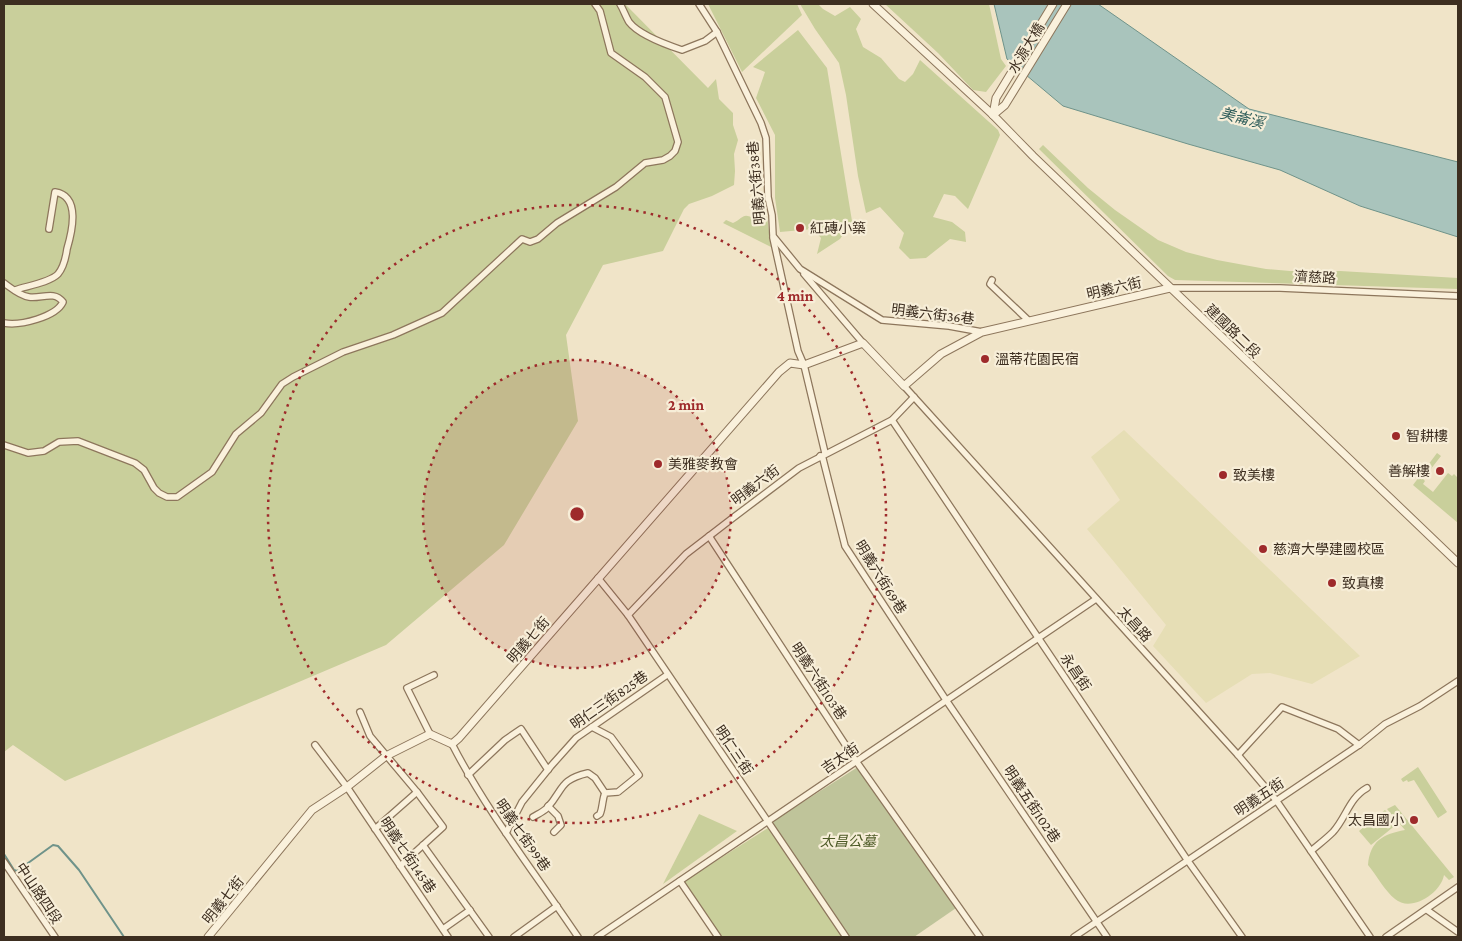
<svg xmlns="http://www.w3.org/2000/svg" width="1462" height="941" font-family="'Crimson Pro','Noto Sans TC',serif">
<rect width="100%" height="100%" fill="#f0e4c8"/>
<polygon fill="#e6deb5" points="1124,430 1360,656 1312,684 1270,673 1252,674 1206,703 1153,646 1166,625 1087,529 1120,500 1091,457"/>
<g fill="#c9cf9b">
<polygon points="4,4 625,4 708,88 716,79 719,99 733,113 733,125 738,140 734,154 735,171 734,185 712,196 689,204 684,209 663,251 603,265 566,335 578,421 504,545 386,645 65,781 13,745 4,752"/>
<polygon points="708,4 797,4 802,15 742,72"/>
<polygon points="800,4 818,4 823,9 835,16 850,7 861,19 856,29 863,47 881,58 899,79 905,82 913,74 920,60 998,130 1000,135 968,209 955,196 944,194 933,217 952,222 965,232 966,242 950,239 926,258 910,259 899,248 904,233 880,207 866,213 858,176 846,95 839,63 815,29"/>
<polygon points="885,4 989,4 1001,59 1006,66 986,92 973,90 938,53"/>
<polygon points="798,30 827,68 852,221 840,239 817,254 821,238 813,229 780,232 775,198 775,135 756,98 765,72 753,67"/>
<polygon points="1043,145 1088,188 1115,210 1158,240 1186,252 1217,260 1266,269 1290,271 1340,271 1458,278 1458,289 1175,280 1168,276 1039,149"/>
<path d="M760,215L767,217L771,247L723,223L726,220L733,223C744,218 742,212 755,219Z"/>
<polygon points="1437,453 1441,456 1423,479 1425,481 1423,484 1433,492 1448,473 1452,476 1454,474 1458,478 1458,523 1413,485"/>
<polygon points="1418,767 1447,812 1438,818 1414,780 1408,782 1407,780 1403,782 1401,779"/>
<path d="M1395,805L1454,877L1449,880L1444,875C1441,893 1411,913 1395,899C1385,891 1377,876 1368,865C1370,841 1383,834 1405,830L1387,809Z"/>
<polygon points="1385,810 1397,824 1371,845 1359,831"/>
<polygon points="699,814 737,831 663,884"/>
<polygon points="768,828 843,937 722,937 683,882"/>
</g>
<polygon fill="#bfc49a" points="861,765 959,906 914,937 850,937 770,823"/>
<polygon fill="#a9c4bc" stroke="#6f938a" points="994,4 1098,4 1249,109 1458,162 1458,237 1360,206 1280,170 1188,144 1063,106 1007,59"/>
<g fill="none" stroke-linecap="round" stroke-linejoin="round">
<polyline stroke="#6f938a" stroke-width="2" points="4,854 14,870 17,871 53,845 58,846 79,870 124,937"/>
<defs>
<g id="minor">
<path d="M620,4C623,9 626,17 629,22C639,35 667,45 682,50L705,41L717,32"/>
<polyline points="699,4 717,32 761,123 766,138 768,197 772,215 773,236 800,269 882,320 949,326 982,332"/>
<polyline points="773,238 798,351 804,365 825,453"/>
<polyline points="804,274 863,343"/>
<polyline points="992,280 990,284 1028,320"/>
<path d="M4,283C11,288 20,296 29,297C41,299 54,290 63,302C56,317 20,326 4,323"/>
<polyline points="1170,288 1280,288 1458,296"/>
<path d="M15,290C26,286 49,283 58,274C63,268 66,256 67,249C72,232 81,196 55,192L49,229"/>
<polyline points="904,386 1238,755 1276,800 1370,937"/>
<polyline points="892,420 1188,861 1242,937"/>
<polyline points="4,445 28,453 44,451 59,442 78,441 135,463 144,470 154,488 159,493 167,497 177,497 212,472 236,434 261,413 282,384 293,377 343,352 393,335 442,313 522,239 530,242 538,239 557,223 616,187 645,163 663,160 670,156 675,151 678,142 665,97 645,77 611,53 600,11 595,4"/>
<polyline points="820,456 823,459 845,546 946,700 1107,937"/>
<polyline points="709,536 856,761 980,937"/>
<polyline points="598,578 628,615 846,937"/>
<polyline points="628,615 686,554 734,517 799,468 892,420 914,397"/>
<polyline points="360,712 370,736 417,792 443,827 400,866"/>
<path d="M592,727L611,737L639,775L618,792L605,793C602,800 603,807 600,814L597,816"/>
<polyline points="430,734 407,688 434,675"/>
<path d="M452,744C487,812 535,873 578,937"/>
<polyline points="315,745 347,787 448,937"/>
<polyline points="1238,755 1282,707 1338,729 1359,745"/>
<polyline points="468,775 505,740 521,729 548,770"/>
<polyline points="548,806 558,816 561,825 554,832"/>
<path d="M533,817C538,814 543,812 547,808C564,790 558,780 588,773L595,778L605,793"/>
<polyline points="375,829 417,792"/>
<polyline points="506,833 522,802 551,766 576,738 667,675"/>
<polyline points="423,845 489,937"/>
<path d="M1311,851C1318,845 1326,839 1333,832C1346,818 1349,798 1367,788"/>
<polyline points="4,862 55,937"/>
<polyline points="680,881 718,937"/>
<polyline points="1427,910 1458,932"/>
<polyline points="443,929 470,910"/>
<polyline points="514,937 557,906"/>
<polyline points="597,937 1096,599"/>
<polyline points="1074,937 1359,745 1385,724 1420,706 1458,681"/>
<polyline points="1386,937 1458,887"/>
</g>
<g id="tertiary">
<polyline points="873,4 993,115 1033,156 1458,563"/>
<polyline points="993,115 1005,105 1067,4"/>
<polyline points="993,115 996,98 1053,4"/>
<polyline points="208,937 312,810 347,787 386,756 430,734 452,744 459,738 779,372 790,363 804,365 863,343 904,386 941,354 982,332 1170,288"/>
</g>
</defs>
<use href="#minor" stroke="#8d765c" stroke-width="8"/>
<use href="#tertiary" stroke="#8d765c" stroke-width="9"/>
<use href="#minor" stroke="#faf1dc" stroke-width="5.5"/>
<use href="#tertiary" stroke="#faf1dc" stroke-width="7"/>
</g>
<circle cx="577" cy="514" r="154" fill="#9e2a2b" fill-opacity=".12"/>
<g fill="none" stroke="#9e2a2b" stroke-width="2.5" stroke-dasharray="2.5 5">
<circle cx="577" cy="514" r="154"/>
<circle cx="577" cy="514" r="309"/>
</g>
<g fill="#9e2a2b" stroke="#f7eed8" stroke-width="2">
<circle cx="800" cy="228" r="5"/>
<circle cx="985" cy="359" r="5"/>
<circle cx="1396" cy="436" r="5"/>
<circle cx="658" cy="464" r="5"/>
<circle cx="1440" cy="471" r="5"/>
<circle cx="1223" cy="475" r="5"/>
<circle cx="1263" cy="549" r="5"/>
<circle cx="1332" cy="583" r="5"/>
<circle cx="1414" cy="820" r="5"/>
</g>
<g text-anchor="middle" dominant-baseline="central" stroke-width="4.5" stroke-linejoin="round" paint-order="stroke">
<g font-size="14" fill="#3d2e20" stroke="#f7eed8">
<text transform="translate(1026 48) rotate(-59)">水源大橋</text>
<text transform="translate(756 183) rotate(-95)">明義六街38巷</text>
<text transform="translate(1315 277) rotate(3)">濟慈路</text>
<text transform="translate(1114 288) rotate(-13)">明義六街</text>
<text transform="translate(933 314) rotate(7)">明義六街36巷</text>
<text transform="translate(1233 331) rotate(44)">建國路二段</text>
<text transform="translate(755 485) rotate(-37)">明義六街</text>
<text transform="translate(881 577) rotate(58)">明義六街69巷</text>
<text transform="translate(1135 624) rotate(48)">太昌路</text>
<text transform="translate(528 640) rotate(-49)">明義七街</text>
<text transform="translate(1076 672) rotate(56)">永昌街</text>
<text transform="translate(819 681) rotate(57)">明義六街103巷</text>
<text transform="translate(609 700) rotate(-35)">明仁三街825巷</text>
<text transform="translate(734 750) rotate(56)">明仁三街</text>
<text transform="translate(840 758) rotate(-34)">吉太街</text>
<text transform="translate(1259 797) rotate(-34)">明義五街</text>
<text transform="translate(1032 804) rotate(56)">明義五街102巷</text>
<text transform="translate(523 835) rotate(55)">明義七街99巷</text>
<text transform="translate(408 855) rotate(56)">明義七街145巷</text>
<text transform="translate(39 893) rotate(56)">中山路四段</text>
<text transform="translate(223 900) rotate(-51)">明義七街</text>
</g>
<g font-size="14" fill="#3d2e20" stroke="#f7eed8" text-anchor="start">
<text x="810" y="228">紅磚小築</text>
<text x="995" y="359">溫蒂花園民宿</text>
<text x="1406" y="436">智耕樓</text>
<text x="668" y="464">美雅麥教會</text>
<text x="1430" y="471" text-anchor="end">善解樓</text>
<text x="1233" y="475">致美樓</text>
<text x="1273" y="549">慈濟大學建國校區</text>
<text x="1342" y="583">致真樓</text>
<text x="1404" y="820" text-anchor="end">太昌國小</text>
</g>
<g font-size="14" font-style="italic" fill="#4d5a26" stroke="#f7eed8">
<text x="848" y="841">太昌公墓</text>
</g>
<g font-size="15" font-style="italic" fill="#2f5d5a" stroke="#f7eed8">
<text transform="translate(1242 118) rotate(14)">美崙溪</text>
</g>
</g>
<circle cx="577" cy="514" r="8" fill="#9e2a2b" stroke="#f7eed8" stroke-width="2.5"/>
<g font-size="15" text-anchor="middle" font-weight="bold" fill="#9e2a2b" stroke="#f7eed8" stroke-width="4.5" stroke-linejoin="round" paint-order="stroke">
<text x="795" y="301">4 min</text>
<text x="686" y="410">2 min</text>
</g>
<rect width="1462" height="941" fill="none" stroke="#3d2e20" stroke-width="10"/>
</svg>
